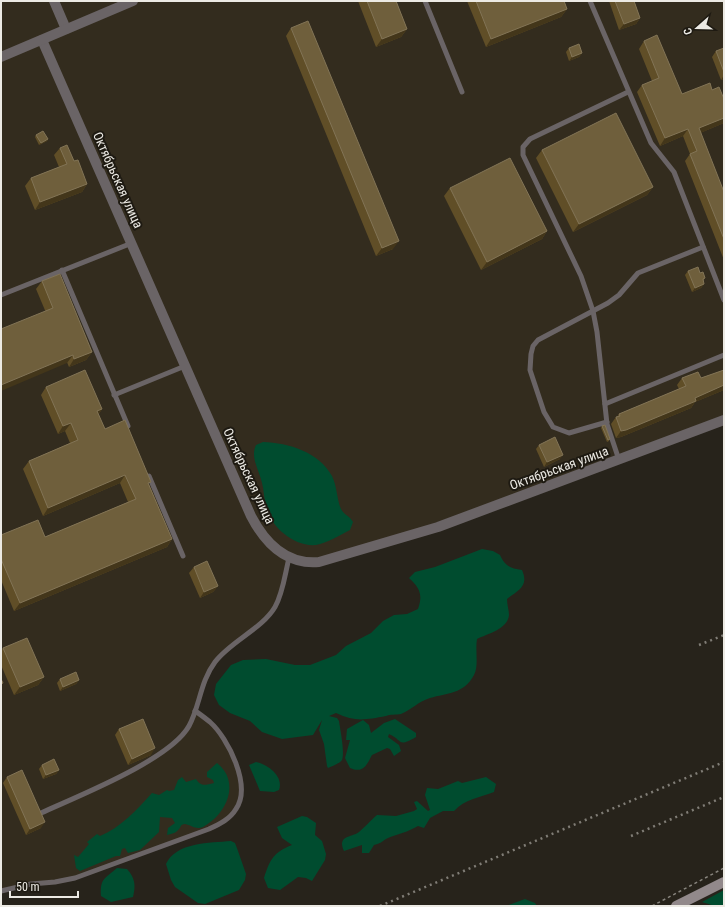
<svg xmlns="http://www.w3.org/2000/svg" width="725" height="907" font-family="'Roboto Condensed',sans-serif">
<rect width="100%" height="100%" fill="#27231b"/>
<polygon fill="#332c1e" points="1,1 724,1 724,420 334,559 289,558 275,607 215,663 195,711 210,722 231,754 241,785 237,808 220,824 75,878 1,891"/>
<g fill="#004c2f">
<path d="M263,442C289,443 319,452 332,476C337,486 337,500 341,509C344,515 350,516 353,522L350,530C340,535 327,543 316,545C294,547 271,527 266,507C264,499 264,490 262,483C259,469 250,458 256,445Z"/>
<path d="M482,549L493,551L500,555C505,566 510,568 522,570C529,586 519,590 507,599C507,605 509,610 509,615C508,629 487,634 477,639C475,651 479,666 474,675C464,694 447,693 430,698C419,701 411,710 401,714C396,715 390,714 386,716C365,720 355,722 336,713L329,716L337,718L339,721C340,729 345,752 342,760C339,764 332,766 328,768L327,766L324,744L319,730L322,720L313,735L282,739L262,732L250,721L230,713L219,705L214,695L216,684L231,665L243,660L266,659L295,665H310L336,655L346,646L371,633L383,621L394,615L407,614L418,609C423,595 420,588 409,578L415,572L435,567Z"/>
<path d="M395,719L416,733V737C397,748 403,740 389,734L388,737L399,745L401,751L394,756L390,749L387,748L372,755C367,764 364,774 350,768L345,758L350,740H346L347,729L363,720L369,725L371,733L384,723Z"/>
<path d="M256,762C267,764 284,776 279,790L274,792L260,791L249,765Z"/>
<path d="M217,763C241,782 227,814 203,827C196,830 191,825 185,824C180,824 181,828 178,830C176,833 171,834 167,835L168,828L175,823L172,818L160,817L159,832L140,850L128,853L125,848L122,849L120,856H116L80,871L76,868L74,855L78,857L89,844L87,842L97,834L100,836C120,828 138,809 152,793L159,795L167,790L169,791L174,790L178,780L182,777L186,782L196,779C201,787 205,785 214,783L213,780L207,777V772Z"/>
<path d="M486,777L496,784L494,792C479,798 465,799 454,811H443L430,818L424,828L418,826C408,832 398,834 388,838C382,841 382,843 374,845L369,853H362V845L344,851C337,835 351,838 359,832C364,828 371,820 377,815L396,816L414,811L417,809L414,802L417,801L428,811L430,810L425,795L427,788L438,789L458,781L462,783Z"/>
<path d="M302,816L307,817L316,823L315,835L322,841L326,854L325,860L312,881L306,878L298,877L280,890L268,888L264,878C270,859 274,852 292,845L282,838L277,827Z"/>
<path d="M231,841L235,843L238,851L246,874L245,880L239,890L205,904L198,903L175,887L171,880L166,864C176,842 210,843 231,841Z"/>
<path d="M117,868L127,869C135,878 136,885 133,897L111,902L101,896C100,879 104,879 117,868Z"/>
<polygon points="724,890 724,906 715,906 702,902"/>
<polygon points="525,899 535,903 537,906 506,906"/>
</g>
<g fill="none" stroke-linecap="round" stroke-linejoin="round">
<polyline stroke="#88857e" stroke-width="1.5" stroke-dasharray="3 3" stroke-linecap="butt" points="652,906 724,868"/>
<g stroke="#6a6466" stroke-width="5">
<polyline points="425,1 462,92"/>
<polyline points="590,1 651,143 674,172 724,300"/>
<polyline points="62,270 128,426"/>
<polyline points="1,295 132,243"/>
<polyline points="114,395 185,366"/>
<polyline points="605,404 724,355"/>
<polyline points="607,422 569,433 553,427 544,412 530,370 531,354 533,346 538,340 608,303 619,295 638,273 703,247"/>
<polyline points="619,460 607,424 597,332 593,311 581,276 523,155 523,147 530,139 628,92"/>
<polyline points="149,476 183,556"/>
<path d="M41,813C78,796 170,760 189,726C200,706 200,682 215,662C231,641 262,629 275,607C283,593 285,574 289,558"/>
<path d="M1,891L31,884L55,882L75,878L209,829C220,824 230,819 236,809C252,786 228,738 210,722C205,718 200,714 195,711"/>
</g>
<g stroke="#6a6466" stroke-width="10">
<polyline points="54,1 66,29"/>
<path d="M42,40L251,516C265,543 286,565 319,562L438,527L724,420"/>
</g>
<polyline stroke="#6a6466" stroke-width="10" points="1,57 133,1"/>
<polyline stroke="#92898b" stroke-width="10" points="676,906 724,882"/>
<g stroke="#807d76" stroke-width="2.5" stroke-dasharray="2 4" stroke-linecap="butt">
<polyline points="699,645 724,635"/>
<polyline points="631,836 724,797"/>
<polyline points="380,906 724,762"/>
</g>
</g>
<g fill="#604e27">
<polygon points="358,1 396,1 407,29 401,37 376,47"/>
<polygon points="467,1 564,1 567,9 561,17 486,47"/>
<polygon points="609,1 634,1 640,18 636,24 619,30"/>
<polygon points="291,28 393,249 376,256 286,36"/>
<polygon points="644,41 682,94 724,123 700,133 724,192 724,260 685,161 690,154 683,136 660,146 637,92 642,85 652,81 639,49"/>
<polygon points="569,48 582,53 579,57 569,61 566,52"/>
<polygon points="724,48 724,79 721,80 712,57 716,51"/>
<polygon points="36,135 48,139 47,141 39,145 35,137"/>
<polygon points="60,148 74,161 87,184 82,192 35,210 25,186 31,178 59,167 54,155"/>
<polygon points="542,150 653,187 647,195 573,232 536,158"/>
<polygon points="450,188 547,231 542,239 481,270 444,196"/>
<polygon points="688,271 700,273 705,278 703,281 704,284 701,288 692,292 685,275"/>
<polygon points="42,281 92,352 86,360 69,367 36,289"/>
<polygon points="724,370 724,390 695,402 691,408 621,437 616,438 611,424 616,417 617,417 619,414 679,389 677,385 682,378 701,378"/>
<polygon points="46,387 102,409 98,415 105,429 149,484 172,539 167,547 14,611 1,580 1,535 45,537 128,502 120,483 43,516 23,469 29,461 70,443 65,431 58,434 41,395"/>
<polygon points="602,426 609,441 607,442 601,428"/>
<polygon points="539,445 560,459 544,467 536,449"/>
<polygon points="194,567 218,586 213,592 200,598 189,573"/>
<polygon points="3,648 44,677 38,685 14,695 1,665 1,651"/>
<polygon points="60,679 79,680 76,684 60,691 57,683"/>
<polygon points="119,729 151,755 128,765 115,735"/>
<polygon points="42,765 59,770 56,774 43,779 39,769"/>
<polygon points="7,777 41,828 26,835 3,783"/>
</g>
<g fill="#43361a">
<polygon points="567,9 561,17 486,47 491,39"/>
<polygon points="640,18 636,24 619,30 624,24"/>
<polygon points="407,29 401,37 376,47 382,39"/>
<polygon points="582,53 579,57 569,61 572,57"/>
<polygon points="724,75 724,79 721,80"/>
<polygon points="724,118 724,123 693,136 699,128"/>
<polygon points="688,129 683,136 660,146 665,138"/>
<polygon points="48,139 47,141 39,145 41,143"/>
<polygon points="87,184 82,192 35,210 40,202"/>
<polygon points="653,187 647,195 573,232 579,224"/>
<polygon points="547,231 542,239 481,270 487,262"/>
<polygon points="399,241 393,249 376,256 382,248"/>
<polygon points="704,284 701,288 692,292 695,288"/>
<polygon points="92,352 86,360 69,367 74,359"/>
<polygon points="73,355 67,363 1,391 1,385"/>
<polygon points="724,385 724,390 695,402 691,408 621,437 616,438 621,431 695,398"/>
<polygon points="102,409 97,417 97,411"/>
<polygon points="71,423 65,431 58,434 63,426"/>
<polygon points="563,455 560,459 544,467 547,462"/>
<polygon points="125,475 120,483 43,516 48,508"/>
<polygon points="172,539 167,547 14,611 20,603"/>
<polygon points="218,586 213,592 200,598 204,592"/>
<polygon points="44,677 38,685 14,695 20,687"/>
<polygon points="79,680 76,684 60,691 63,687"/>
<polygon points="155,748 151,755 128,765 132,759"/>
<polygon points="59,770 56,774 43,779 46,775"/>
<polygon points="45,822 41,828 26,835 30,829"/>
</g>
<g fill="#6f5f3c" stroke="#827456">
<polygon points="367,1 396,1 407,29 382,39"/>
<polygon points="476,1 564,1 567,9 491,39"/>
<polygon points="615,1 634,1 640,18 624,24"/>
<polygon points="308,21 399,241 382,248 291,28"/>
<polygon points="657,35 682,94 710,83 712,90 719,87 724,99 724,118 699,128 724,192 724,239 690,154 697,151 688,129 665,138 642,85 659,78 644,41"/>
<polygon points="579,44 582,53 572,57 569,48"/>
<polygon points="724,48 724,72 716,51"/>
<polygon points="616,113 653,187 579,224 542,150"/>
<polygon points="43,131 48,139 41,143 36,135"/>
<polygon points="67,145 74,161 78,160 87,184 40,202 31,178 67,164 60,148"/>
<polygon points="510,158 547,231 487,262 450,188"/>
<polygon points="698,267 700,273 703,272 705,278 703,279 704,284 695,288 688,271"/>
<polygon points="60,274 92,352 74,359 73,355 1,385 1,329 53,308 42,281"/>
<polygon points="85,370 102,409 97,411 105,429 125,420 151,482 148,483 172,539 20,603 1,559 1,535 38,520 45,537 136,499 125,475 48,508 29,461 78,440 71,423 63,426 46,387"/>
<polygon points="724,370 724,385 695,398 696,401 626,430 621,431 616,417 620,416 619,414 686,386 682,378 698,372 701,378"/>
<polygon points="605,425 610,439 608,440 602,426"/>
<polygon points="555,437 563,455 547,462 539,445"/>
<polygon points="207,561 218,586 204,592 194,567"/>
<polygon points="27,638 44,677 20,687 3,648"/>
<polygon points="76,672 79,680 63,687 60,679"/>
<polygon points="1,679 3,683 1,684"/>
<polygon points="143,719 155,748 132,759 119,729"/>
<polygon points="54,759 59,770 46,775 42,765"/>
<polygon points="22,770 45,822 30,829 7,777"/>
</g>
<g text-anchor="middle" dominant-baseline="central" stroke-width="4" stroke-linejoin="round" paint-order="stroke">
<g font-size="13" fill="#eceae4" stroke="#1e1a12">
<text transform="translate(118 180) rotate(66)">Октябрьская улица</text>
<text transform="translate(559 468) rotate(-20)">Октябрьская улица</text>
<text transform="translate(249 476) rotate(65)">Октябрьская улица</text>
</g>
</g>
<rect width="725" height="907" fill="none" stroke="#eceae4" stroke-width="4"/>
<g transform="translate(697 28) rotate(250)" stroke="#1e1a12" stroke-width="3" paint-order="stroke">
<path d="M0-3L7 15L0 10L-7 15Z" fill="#eceae4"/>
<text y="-6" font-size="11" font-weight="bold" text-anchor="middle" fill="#eceae4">С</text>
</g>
<path d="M10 891v6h68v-6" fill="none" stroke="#eceae4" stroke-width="2"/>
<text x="16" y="891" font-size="12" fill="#eceae4" stroke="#1e1a12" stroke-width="3" paint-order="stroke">50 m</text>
</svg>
